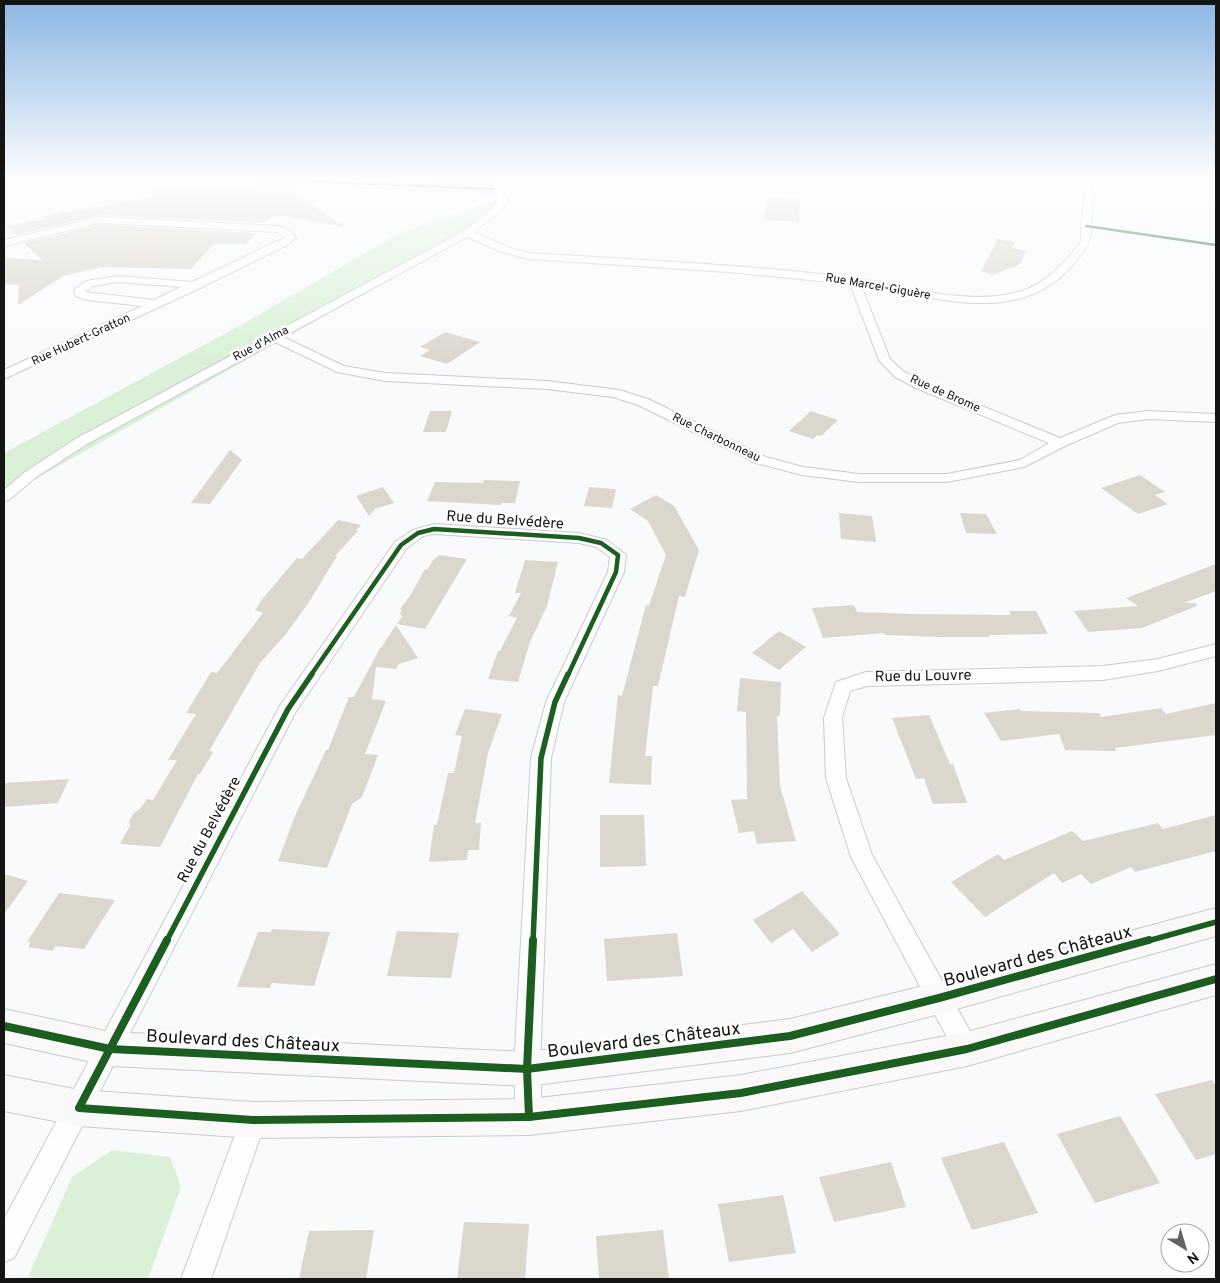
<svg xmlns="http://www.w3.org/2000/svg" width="1220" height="1283" font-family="Overpass,sans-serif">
<rect width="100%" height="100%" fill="#f9fafc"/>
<g fill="#daf1d7">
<path d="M427,178H514C485,189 454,184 424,183Z"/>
<polygon points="508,196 508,205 471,233 4,497 4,453 241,325 398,234"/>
<polygon points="112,1150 170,1157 181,1187 148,1279 27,1279 72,1177"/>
</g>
<g fill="#dcd7cd">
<polygon points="151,184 292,190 344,227 284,216 271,217 264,223 100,215 16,235 6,226 45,219 44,216 152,197"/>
<polygon points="767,197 800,199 799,222 764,220"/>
<polygon points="100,225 256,233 246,244 214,244 191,269 101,267 63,276 18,305 19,285 4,284 4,258 42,260 24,243"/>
<polygon points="998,239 1015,242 1012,248 1026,251 1020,264 993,275 981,271"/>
<polygon points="445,332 480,342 447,364 420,356 430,350 420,347"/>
<polygon points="430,411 452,411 446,432 423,432"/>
<polygon points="811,411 838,420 821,436 817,435 813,439 789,431"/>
<polygon points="230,450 242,460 210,504 191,503"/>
<polygon points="1140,475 1165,492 1155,495 1168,504 1138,514 1101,488"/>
<polygon points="484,480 520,481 515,503 502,503 500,505 427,501 435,482 483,483"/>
<polygon points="383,487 394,503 375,509 369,516 356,496"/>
<polygon points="589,487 616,489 612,508 584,506"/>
<polygon points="656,495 674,506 699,550 685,597 679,596 658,686 653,686 645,756 652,756 651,785 609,783 618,695 622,696 646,605 649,606 666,555 648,521 630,509"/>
<polygon points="839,513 872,516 876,542 841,539"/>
<polygon points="960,513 986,514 997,534 966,533"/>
<polygon points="338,520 361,525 356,530 358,531 335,556 337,556 309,602 286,634 260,663 209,751 213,752 200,774 198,774 160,847 120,844 130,826 129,821 134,813 140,809 147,799 153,800 177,760 168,760 196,714 186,713 211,672 217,673 263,613 255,610 264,597 297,558 302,559"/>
<polygon points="439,555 467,559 425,629 397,624 402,616 400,614 402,610 400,609 410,596 425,569 427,570 433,560"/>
<polygon points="525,560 558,562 547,606 530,642 518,682 488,679 498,651 500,651 517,618 509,616 521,593 515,593"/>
<polygon points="1216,564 1216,591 1184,603 1196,603 1197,606 1142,628 1088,632 1074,611 1138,606 1126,598"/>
<polygon points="854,605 857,612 915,614 1011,615 1009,611 1036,611 1048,634 989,635 990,637 941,637 885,635 884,633 823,638 812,608"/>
<polygon points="396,625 418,658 399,664 396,669 376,667 372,699 386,701 365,754 378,755 362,797 352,804 327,868 278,861 295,816 326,750 328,750 349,697 354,697 380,648 381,648"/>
<polygon points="779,631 806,647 779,670 752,653"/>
<polygon points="740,678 781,682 780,716 777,716 780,786 796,841 757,844 754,831 739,833 731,800 747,799 746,712 737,711"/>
<polygon points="1216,703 1216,735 1115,748 1116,751 1065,750 1059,734 1001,741 984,713 1020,709 1021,711 1099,713 1101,717 1161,708 1166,714"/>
<polygon points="465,709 502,714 488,753 475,823 481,823 479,850 468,850 467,860 429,862 434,825 437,825 448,773 454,773 462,736 455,735"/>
<polygon points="929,715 950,764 953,764 967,803 933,804 924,778 916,779 892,718"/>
<polygon points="69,779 58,803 4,807 4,783"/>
<polygon points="600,815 644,815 646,866 600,867"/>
<polygon points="1216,815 1216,851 1135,872 1131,867 1091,884 1081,874 1062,883 1054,873 985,917 951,882 998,854 1004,860 1072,831 1083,841 1158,823 1163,829"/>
<polygon points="4,874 28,881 4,914"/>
<polygon points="802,891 840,934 812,952 793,929 771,943 753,920"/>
<polygon points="59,893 115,900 84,949 56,946 52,951 28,947 31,942 27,942"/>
<polygon points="272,929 330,932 314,986 272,983 270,988 237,987 258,932 271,932"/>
<polygon points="397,931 459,933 451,978 387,976"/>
<polygon points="677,933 683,976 607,981 604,939"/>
<polygon points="1212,1080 1216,1087 1216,1154 1196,1160 1155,1094"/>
<polygon points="1120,1116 1160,1183 1095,1203 1057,1134"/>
<polygon points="1004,1142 1038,1213 972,1230 941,1158"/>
<polygon points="891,1162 906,1207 834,1222 819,1177"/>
<polygon points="783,1195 796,1253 729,1262 718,1204"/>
<polygon points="464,1222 529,1224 525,1279 457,1279"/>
<polygon points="374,1230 366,1279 299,1279 309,1231"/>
<polygon points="663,1230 669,1279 599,1279 596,1236"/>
</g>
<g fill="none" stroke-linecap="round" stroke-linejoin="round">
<defs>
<g id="street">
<path d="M233,178H305L492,186L513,178H526L500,189L506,194L508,201L500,211L474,232L510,248L529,253C635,260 741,264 846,277C901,283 959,306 1014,293C1039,288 1056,271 1072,253C1075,249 1079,245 1081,241C1082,236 1081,231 1081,226C1083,209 1089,193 1078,178H1087C1099,193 1090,212 1091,230C1091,246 1080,256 1070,268C1015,328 929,295 861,285L890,359L903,371L926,383L1060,438L1115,415L1148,411L1216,414V422L1148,419L1118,423L1065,446L1024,467L947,482H859L802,475L756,463L638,405L613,397L547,389L385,381L337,372L275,342L87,444L35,478L9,500L4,501V490L25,472L77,438L464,231L494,207L498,201V195L491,192L237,181ZM467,237L502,252L529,259L728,272L850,284L879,360L895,377L918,389L1049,443L1020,460L947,474H859L803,467L766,457L648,399L619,390L547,381L385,373L344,366L283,337Z"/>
<path d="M100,217L279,226L291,231L296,238L285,246L200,288L4,379V370L142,306L87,300L76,296L74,290L86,281L118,276L192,282L286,237L277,232L100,223L4,246V240ZM118,282L181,287L154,300L85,292L93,286Z"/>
<polygon points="434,524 579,533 607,540 626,555 624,572 564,702 551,758 540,1069 542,1117 538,1126 529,1130 520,1126 516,1117 514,1069 531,758 546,702 608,572 610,557 596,547 579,543 434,534 423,536 407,548 295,713 14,1258 4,1262 4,1219 281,704 395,542 413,530"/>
<polygon points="1216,644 1216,656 1158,671 1103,680 867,686 850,691 842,718 846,778 872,855 980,1049 976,1058 967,1062 958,1058 851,857 826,778 824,718 836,682 866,672 1103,666 1158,659"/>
<polygon points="253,1107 262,1111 266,1120 211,1279 181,1279 244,1111"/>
</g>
<g id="secondary">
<polygon points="1216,908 1216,936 939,1014 790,1053 527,1086 110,1066 4,1043 4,1009 110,1032 527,1052 790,1019 939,982"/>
<polygon points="1216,964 1216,995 967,1066 741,1111 529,1135 253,1138 79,1126 4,1111 4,1075 79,1090 253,1102 529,1099 741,1075 967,1032"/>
</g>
</defs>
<use href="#street" stroke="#cacbcd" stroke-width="2"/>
<use href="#secondary" stroke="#cacbcd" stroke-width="2"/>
<use href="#street" fill="#fefeff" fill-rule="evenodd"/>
<use href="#secondary" fill="#faf8f9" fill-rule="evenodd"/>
<defs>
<g id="cycleway-far3">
<polyline points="237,178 493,189"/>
<polyline points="1086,226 1216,245"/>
</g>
<polyline id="cycleway-far2" points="311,675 401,545 418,533 434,529 579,538 601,543 618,555 616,572 568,675"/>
<g id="cycleway-far1">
<polyline points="166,942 288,709 312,674"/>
<polyline points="533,942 541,758 555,702 568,674"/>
<polyline points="1144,942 1216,922"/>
</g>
<g id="cycleway">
<polyline points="167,940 79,1108 253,1120 529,1117"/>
<polyline points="4,1026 110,1049 527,1069 790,1036 939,998 1149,940"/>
<polyline points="529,1117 527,1069 533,940"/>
<polyline points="529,1117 741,1093 967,1049 1216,979"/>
</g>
</defs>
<use href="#cycleway-far3" stroke="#fff" stroke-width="4.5"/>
<use href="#cycleway-far2" stroke="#fff" stroke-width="8"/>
<use href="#cycleway-far1" stroke="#fff" stroke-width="9"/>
<use href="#cycleway" stroke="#fff" stroke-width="11"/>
<use href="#cycleway-far3" stroke="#1b5e20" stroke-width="2.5"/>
<use href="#cycleway-far2" stroke="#1b5e20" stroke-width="4.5"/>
<use href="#cycleway-far1" stroke="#1b5e20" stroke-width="5.5"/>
<use href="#cycleway" stroke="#1b5e20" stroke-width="8"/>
</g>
<linearGradient id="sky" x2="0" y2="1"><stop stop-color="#8bb6e3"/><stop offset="0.5" stop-color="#fcfdfe"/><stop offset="1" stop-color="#fcfdfe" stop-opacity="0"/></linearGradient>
<rect width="1220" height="358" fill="url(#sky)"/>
<g text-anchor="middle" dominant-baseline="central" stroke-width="5" stroke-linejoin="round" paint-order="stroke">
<g font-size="12" fill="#141415" stroke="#fff">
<text transform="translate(878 287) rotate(10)">Rue Marcel-Giguère</text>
<text transform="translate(81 340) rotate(-25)">Rue Hubert-Gratton</text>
<text transform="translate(261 344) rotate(-28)">Rue d'Alma</text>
<text transform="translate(945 394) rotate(24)">Rue de Brome</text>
<text transform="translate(716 438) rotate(26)">Rue Charbonneau</text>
</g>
<g font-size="15" fill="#141415" stroke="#fff">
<text transform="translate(505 521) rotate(4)">Rue du Belvédère</text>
<text transform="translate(923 677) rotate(-1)">Rue du Louvre</text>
<text transform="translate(210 830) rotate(-62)">Rue du Belvédère</text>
</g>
<g font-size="18" fill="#141415" stroke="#fff">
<text transform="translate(1038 957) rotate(-15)">Boulevard des Châteaux</text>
<text transform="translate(644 1041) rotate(-7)">Boulevard des Châteaux</text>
<text transform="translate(243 1042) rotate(3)">Boulevard des Châteaux</text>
</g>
</g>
<rect width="1220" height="1283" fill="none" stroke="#141415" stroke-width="10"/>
<g transform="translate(1185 1248) rotate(142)"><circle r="24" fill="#ffffff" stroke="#a1a1a1"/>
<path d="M0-4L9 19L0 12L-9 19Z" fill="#646466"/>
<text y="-8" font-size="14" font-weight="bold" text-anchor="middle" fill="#141415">N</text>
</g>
</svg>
